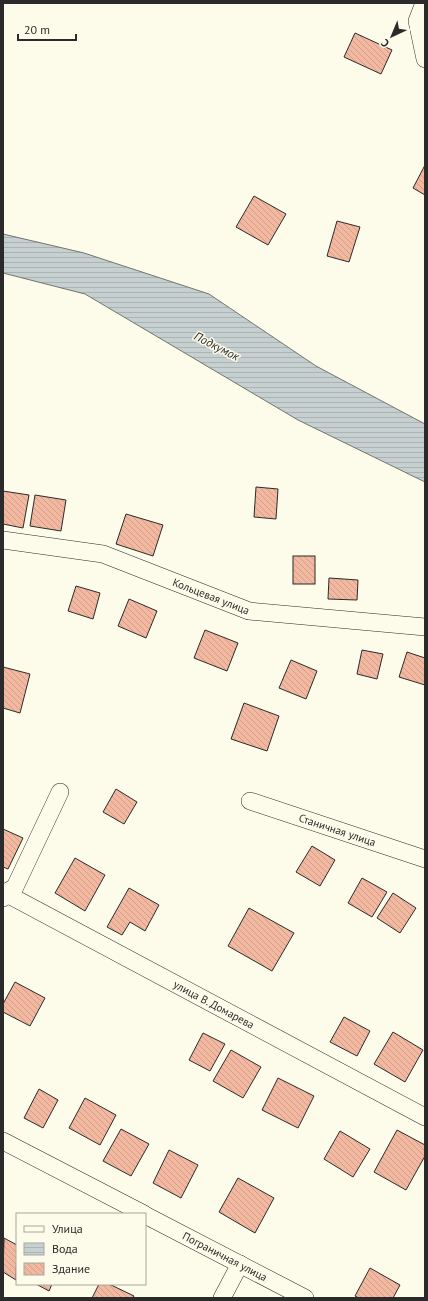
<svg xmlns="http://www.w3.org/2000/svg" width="428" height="1301" font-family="'PT Sans',sans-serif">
<defs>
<pattern id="water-rules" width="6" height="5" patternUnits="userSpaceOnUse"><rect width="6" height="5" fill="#c7d0d0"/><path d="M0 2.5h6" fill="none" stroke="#abb3b3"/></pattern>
<pattern id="building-back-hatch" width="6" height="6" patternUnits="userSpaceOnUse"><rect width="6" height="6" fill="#f2b8a0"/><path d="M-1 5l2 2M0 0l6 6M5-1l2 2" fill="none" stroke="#d09e8a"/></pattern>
</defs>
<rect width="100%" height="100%" fill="#fdfbea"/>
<polygon fill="url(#water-rules)" stroke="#74746e" points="3,234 84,253 209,294 316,366 425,424 425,482 298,420 85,294 3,273"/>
<g fill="url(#building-back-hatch)" stroke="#2b2b2b">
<polygon points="355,33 392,50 381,74 344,57"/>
<polygon points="425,165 425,195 413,188"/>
<polygon points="254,196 286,214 268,245 236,227"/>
<polygon points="337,221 360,227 349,262 327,256"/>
<polygon points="256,487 278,489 276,519 254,517"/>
<polygon points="3,491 29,495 23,528 3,524"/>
<polygon points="35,495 66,500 61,531 30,526"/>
<polygon points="126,514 163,525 153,556 116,544"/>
<rect x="293" y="556" width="22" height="28"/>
<polygon points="329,578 358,580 357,600 328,599"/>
<polygon points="76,586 100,593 93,619 68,611"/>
<polygon points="129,599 157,611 146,638 118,626"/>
<polygon points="205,630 238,643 227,671 194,658"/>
<polygon points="362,650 383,654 377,679 357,674"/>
<polygon points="407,652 425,658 425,685 399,677"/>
<polygon points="291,660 317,671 306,699 279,688"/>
<polygon points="3,667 30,674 20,713 3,708"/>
<polygon points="244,703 279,716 267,751 231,739"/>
<polygon points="116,789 137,802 124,824 103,812"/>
<polygon points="3,829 23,838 8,869 3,867"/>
<polygon points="312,846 335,860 320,886 296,872"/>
<polygon points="75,858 105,875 85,911 55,893"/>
<polygon points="362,878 387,892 372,917 348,903"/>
<polygon points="129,888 159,905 145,931 130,922 122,935 107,927"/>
<polygon points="393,893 416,908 400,933 377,918"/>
<polygon points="249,908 294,933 272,971 228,946"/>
<polygon points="15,982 45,998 30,1026 3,1012 3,1004"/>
<polygon points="344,1017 370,1031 357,1056 330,1042"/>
<polygon points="393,1032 423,1050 405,1082 374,1064"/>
<polygon points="203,1033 225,1044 210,1071 189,1060"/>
<polygon points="231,1050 261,1067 243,1098 213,1081"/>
<polygon points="278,1078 314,1096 298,1128 262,1110"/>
<polygon points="39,1089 58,1100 43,1128 24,1118"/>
<polygon points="85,1098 116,1115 100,1145 69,1128"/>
<polygon points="121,1129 149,1144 131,1176 103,1161"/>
<polygon points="397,1130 425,1145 425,1156 406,1190 374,1172"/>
<polygon points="340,1131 370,1149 353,1177 324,1159"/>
<polygon points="169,1150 198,1165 181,1198 153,1183"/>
<polygon points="238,1178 274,1198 255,1233 219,1212"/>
<polygon points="4,1238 17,1245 16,1280 3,1272"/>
<polygon points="370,1268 400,1285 393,1298 359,1298 355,1296"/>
<polygon points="36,1284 52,1284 49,1291"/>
<polygon points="99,1284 109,1284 134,1296 133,1298 92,1298"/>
</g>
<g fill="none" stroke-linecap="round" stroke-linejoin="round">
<defs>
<g id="minor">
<polyline points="424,3 417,21 425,59"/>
<path id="s1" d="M3,540L103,554L249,611L425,627"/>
<path id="s2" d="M250,801L425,859"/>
<path id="s3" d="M3,892L425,1117"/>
<polyline points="3,898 5,893 15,887 60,792"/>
<polyline points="3,1141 144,1214"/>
<path id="s4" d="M145,1215L305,1298"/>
<polyline points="222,1298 240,1264"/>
</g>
</defs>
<use href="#minor" stroke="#2b2b2b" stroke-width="18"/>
<use href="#minor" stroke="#fdfbea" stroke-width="17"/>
</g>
<g text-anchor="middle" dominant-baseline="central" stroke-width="3" stroke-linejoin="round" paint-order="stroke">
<g font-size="11" fill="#2b2b2b" stroke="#fdfbea">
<text stroke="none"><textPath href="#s1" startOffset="217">Кольцевая улица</textPath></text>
<text stroke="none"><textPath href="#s2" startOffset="92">Станичная улица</textPath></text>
<text stroke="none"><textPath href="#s3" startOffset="239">улица В. Домарева</textPath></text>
<text stroke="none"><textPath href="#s4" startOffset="90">Пограничная улица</textPath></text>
</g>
<g font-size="12" font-style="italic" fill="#2b2b2b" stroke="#fdfbea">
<text transform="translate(217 346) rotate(27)">Подкумок</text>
</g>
</g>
<rect width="428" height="1301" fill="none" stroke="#2b2b2b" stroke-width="8"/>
<rect x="16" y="1213" width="130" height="72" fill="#fdfbea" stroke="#a9a89e"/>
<rect x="24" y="1226" width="20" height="6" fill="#fdfbea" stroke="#a9a89e"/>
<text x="52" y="1233" font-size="12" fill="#2b2b2b">Улица</text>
<rect x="24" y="1243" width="20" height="12" fill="url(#water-rules)" stroke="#a9a89e"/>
<text x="52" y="1253" font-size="12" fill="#2b2b2b">Вода</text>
<rect x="24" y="1263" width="20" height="12" fill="url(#building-back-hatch)" stroke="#a9a89e"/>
<text x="52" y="1273" font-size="12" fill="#2b2b2b">Здание</text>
<g transform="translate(392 36) rotate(224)" stroke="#fdfbea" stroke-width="3" paint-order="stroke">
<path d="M0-3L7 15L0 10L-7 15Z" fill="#2b2b2b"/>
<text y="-6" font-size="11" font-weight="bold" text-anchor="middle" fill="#2b2b2b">С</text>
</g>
<path d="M18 34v6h58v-6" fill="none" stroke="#2b2b2b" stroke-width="2"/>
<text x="24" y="34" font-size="12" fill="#2b2b2b" stroke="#fdfbea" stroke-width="3" paint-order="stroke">20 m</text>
</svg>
